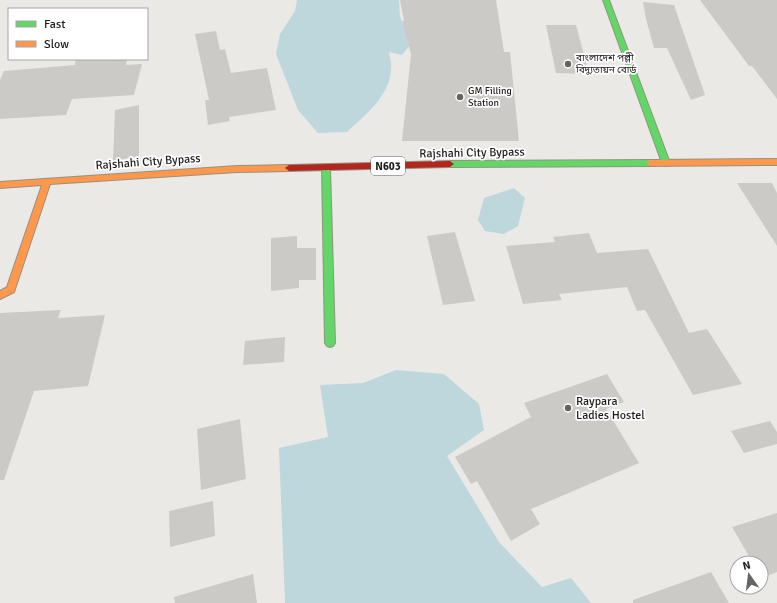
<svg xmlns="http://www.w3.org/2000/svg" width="777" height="603" font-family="Signika,'Noto Sans Bengali',sans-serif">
<rect width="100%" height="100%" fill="#ebe9e6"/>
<g fill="#bdd7dc">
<path d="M297,0H399L400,16L410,45L402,55L389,52C390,58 392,64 391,70C389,97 365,115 347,132L318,133L298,110L276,54L280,34L295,11Z"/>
<polygon points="514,188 525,198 518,226 504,234 485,231 478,220 484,198"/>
<polygon points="396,370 444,374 479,404 484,430 447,456 499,542 542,587 571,578 591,603 285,603 279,448 328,437 320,385 363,383"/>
</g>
<g fill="#cccac7">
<polygon points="400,0 496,0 504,52 510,52 519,141 402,141 411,54 402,21 404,21"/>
<polygon points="700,0 777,0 777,99 752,66 749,66"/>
<polygon points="643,2 674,5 705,95 691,100 667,48 654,48 646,19"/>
<polygon points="546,25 576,25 589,74 556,73"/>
<polygon points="216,31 220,50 225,49 231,73 267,68 276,110 229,117 230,121 208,125 205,100 209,100 195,34"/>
<polygon points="76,59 127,59 126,65 142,64 134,95 72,99 66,115 0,119 0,80 4,71 75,65"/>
<polygon points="139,105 139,156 113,161 115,110"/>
<polygon points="737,183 772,183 777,193 777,246"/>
<polygon points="455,232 475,301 443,305 427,236"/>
<polygon points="589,233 597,253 648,249 689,333 707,329 742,384 693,395 645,310 637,311 627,287 559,294 562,300 523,304 506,246 555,242 553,237"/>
<polygon points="297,236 297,248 316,248 316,280 299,280 299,288 271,291 271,238"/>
<polygon points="61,310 58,318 105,315 88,386 34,391 4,480 0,480 0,313"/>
<polygon points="285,337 284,362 243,365 245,341"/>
<polygon points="607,374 624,402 606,409 639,463 531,509 540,524 511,541 477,481 471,484 455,457 531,417 524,403"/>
<polygon points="240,419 246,479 201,490 197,429"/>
<polygon points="770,421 777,432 777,444 744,453 731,431"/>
<polygon points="213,501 215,536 170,547 169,511"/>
<polygon points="777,513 777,572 761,578 761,563 753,563 732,527"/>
<polygon points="711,572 729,603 633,603 633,600"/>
<polygon points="253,574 257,603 175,603 174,597"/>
</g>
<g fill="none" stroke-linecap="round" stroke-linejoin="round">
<defs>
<g id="fast">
<polygon points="603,0 609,0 670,163 669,165 666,166 662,163"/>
<polygon points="650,160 654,163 650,166 450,167 446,164 450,161"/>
<polygon points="326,164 330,167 335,343 333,346 330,347 327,346 325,343 322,167"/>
</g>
<g id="slow">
<polygon points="777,159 777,165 650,166 646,163 650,160"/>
<polygon points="289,165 293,168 289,171 237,172 50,184 14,292 0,299 0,291 7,287 42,185 0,188 0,182 237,166"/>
</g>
<polygon id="jam" points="450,161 454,164 450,167 289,171 285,168 289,165"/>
</defs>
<use href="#fast" stroke="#939380" stroke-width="2"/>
<use href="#slow" stroke="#939380" stroke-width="2"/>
<use href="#jam" stroke="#939380" stroke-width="2"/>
<use href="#fast" fill="#63d668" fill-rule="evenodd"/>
<use href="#slow" fill="#ff974d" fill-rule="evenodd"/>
<use href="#jam" fill="#b3261e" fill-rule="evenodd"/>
</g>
<g fill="#656463" stroke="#fff" stroke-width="1.5">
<circle cx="568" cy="64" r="4"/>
<circle cx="460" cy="97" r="4"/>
<circle cx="568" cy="408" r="4"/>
</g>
<g text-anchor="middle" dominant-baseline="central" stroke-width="3.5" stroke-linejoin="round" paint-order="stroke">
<g font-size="10" fill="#1d1d1d" stroke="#fff" text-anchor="start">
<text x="576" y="58">বাংলাদেশ পল্লী<tspan x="576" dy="12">বিদ্যুতায়ন বোর্ড</tspan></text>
<text x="468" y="91">GM Filling<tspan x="468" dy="12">Station</tspan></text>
</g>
<rect fill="#fff" stroke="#616161" stroke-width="1" x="371" y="157" width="34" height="18" rx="3"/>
<g font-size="11" font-weight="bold" fill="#1d1d1d">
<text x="388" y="166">N603</text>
</g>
<g font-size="12" fill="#1d1d1d" stroke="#fff">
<text transform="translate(472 153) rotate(-1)">Rajshahi City Bypass</text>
<text transform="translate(148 162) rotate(-4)">Rajshahi City Bypass</text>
</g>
<g font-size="12" fill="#1d1d1d" stroke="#fff" text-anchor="start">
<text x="576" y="401">Raypara<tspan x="576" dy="14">Ladies Hostel</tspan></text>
</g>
</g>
<rect x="8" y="8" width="140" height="52" fill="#ffffff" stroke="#a5a5a5"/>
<rect x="16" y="21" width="20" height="6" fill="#63d668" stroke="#a5a5a5"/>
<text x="44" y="28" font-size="12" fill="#1d1d1d">Fast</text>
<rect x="16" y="41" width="20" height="6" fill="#ff974d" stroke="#a5a5a5"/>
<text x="44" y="48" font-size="12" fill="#1d1d1d">Slow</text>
<g transform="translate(749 575) rotate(346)"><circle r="19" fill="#ffffff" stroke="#a5a5a5"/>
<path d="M0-3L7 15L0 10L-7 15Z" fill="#656463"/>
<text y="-6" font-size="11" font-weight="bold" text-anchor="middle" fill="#1d1d1d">N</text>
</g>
</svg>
